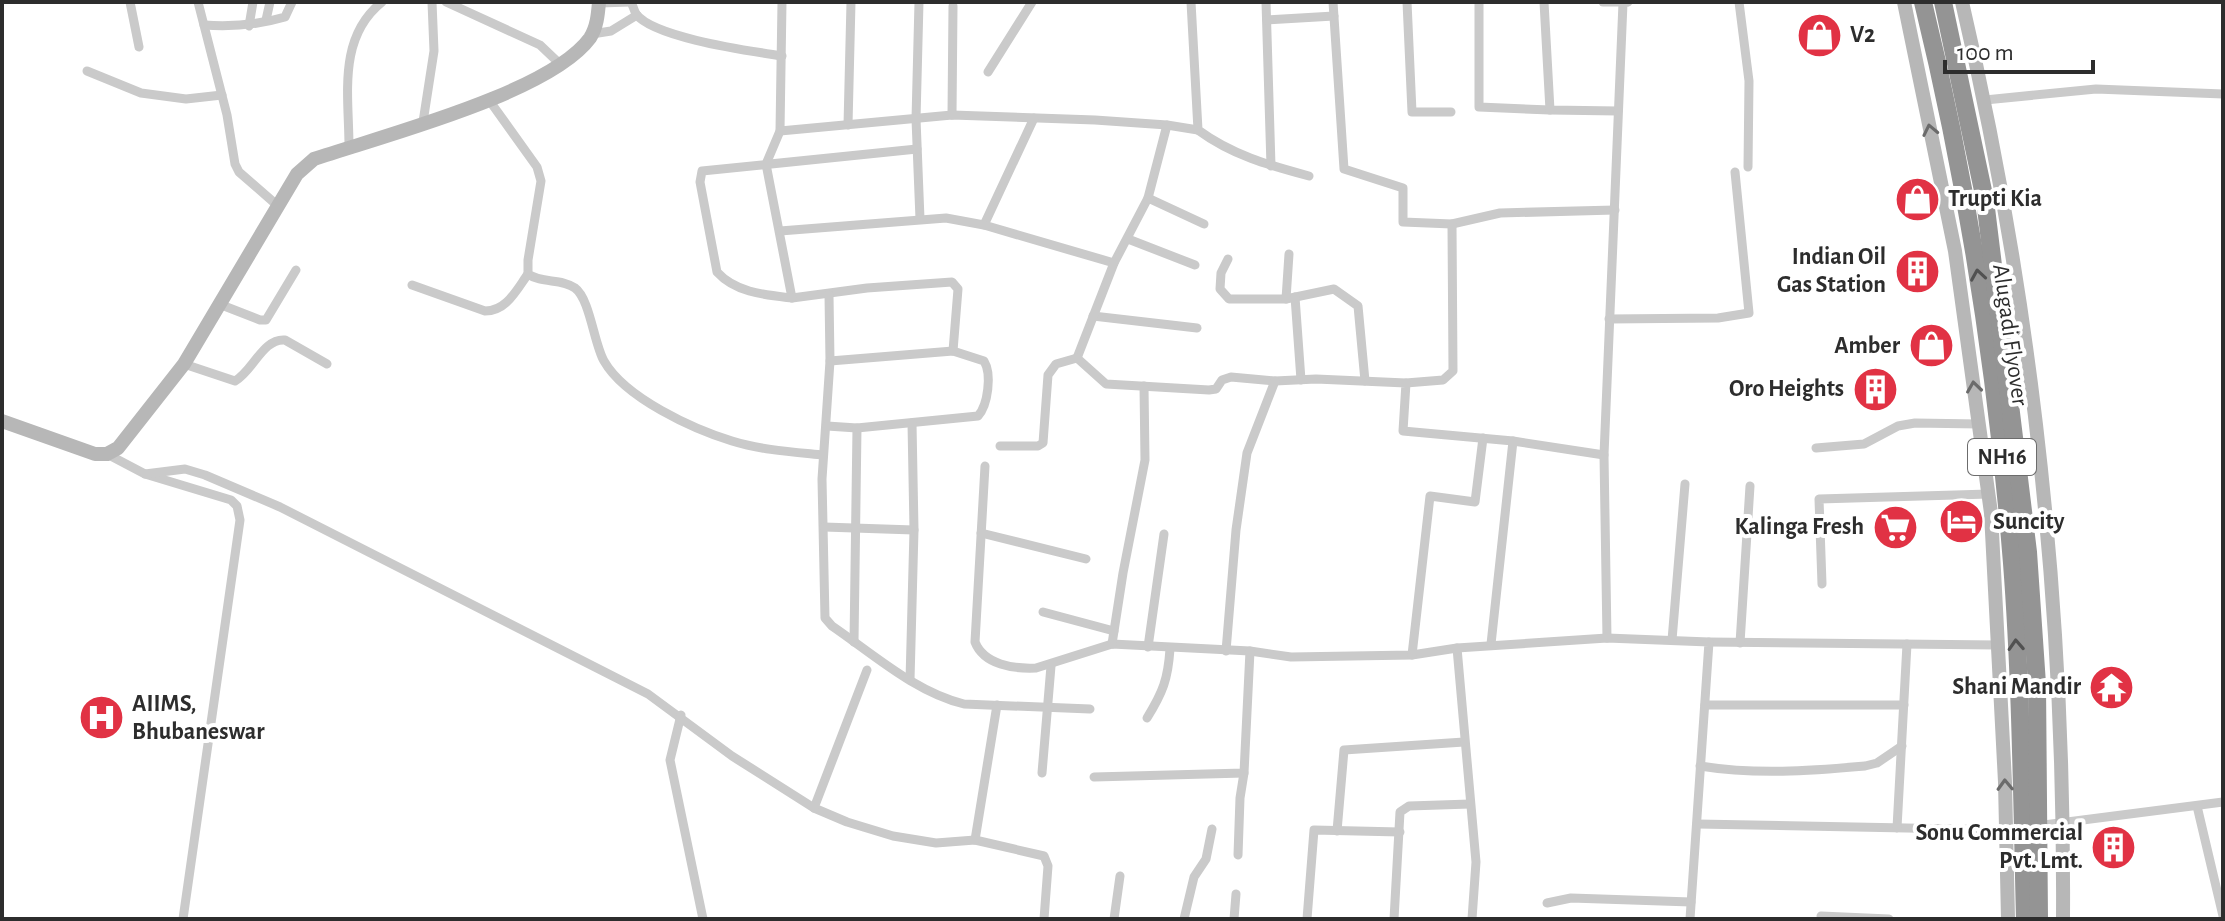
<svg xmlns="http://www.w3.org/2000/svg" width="2225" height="921" font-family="'Alegreya Sans',sans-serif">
<rect width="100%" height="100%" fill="#fff"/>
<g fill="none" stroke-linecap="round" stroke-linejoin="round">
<g stroke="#cacaca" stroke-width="9">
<polyline points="130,2 139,47"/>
<polyline points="198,2 227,115 235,164 239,172 278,206"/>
<polyline points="446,2 540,45 561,65"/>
<path d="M631,2C633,6 634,10 636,14C654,38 751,51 782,56"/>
<polyline points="782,2 780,131 766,164 792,298 867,288 952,282 958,289 953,351"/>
<polyline points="919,2 916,119 920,219"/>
<path d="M1191,2L1198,130C1232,155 1268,165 1309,176"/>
<polyline points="1266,2 1271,166"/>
<polyline points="1333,2 1344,169 1403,188 1403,222 1452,224 1500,213 1615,210"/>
<polyline points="1407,2 1412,112 1451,112"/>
<polyline points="1479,2 1479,107 1550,110"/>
<polyline points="1544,2 1550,110 1618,111"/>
<polyline points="1603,2 1623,2"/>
<polyline points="1739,2 1749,81 1748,167"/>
<polyline points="599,3 631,2"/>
<polyline points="266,20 270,2"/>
<polyline points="1267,20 1334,16"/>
<path d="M204,25C233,27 258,25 285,17L292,2"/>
<polyline points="249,26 253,2"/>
<polyline points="592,34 611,31 637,15"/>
<polyline points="87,71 141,93 186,99 222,95"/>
<polyline points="988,72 1032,2"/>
<path d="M489,100L537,167L541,181L528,260V274C542,284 561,278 575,288C590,299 594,344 604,361C625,398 693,429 732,441C761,450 793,452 823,455"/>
<polyline points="1985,100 2096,89 2223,94"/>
<polyline points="952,115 953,6"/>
<polyline points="423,122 434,51 432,2"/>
<polyline points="848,125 851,2"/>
<polyline points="780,131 952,115 1095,120 1167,125 1198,130"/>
<path d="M349,147C349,96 337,38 382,2"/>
<polyline points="1148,198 1204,224"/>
<polyline points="984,225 1034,118"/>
<polyline points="780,231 946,218 984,225 1114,263"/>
<polyline points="1128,239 1195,265"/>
<polyline points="1228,259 1221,273 1220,289 1229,299 1286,299 1334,289 1358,306 1365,381"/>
<path d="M412,285L485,311C507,311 517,289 528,274"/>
<path d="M829,295L830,361L822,479L825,618L832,626C873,654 915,692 964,704L1090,709"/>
<polyline points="1295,297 1301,380"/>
<path d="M792,298C766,295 736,293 717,272L700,182L702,171L917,149"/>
<polyline points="1286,299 1289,254"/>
<polyline points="219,304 260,320 266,320 296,270"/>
<polyline points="1093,316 1197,328"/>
<polyline points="1609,319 1718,318 1749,313 1735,172"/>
<polyline points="1077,358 1114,263 1148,198 1167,125"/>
<path d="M184,364L235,381C253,371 263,338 285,340L327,364"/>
<polyline points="1406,383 1443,380 1453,371 1452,224"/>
<path d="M827,426L857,428L978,416C988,405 992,374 984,361L953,351L830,361"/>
<polyline points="1000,446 1038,446 1043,443 1048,375 1056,364 1077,358 1106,384 1209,390 1216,389 1222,380 1231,377 1275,381 1316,379 1406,383 1403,431 1513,441"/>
<polyline points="1816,448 1864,444 1898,426 1915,423 1979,424"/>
<polyline points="107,454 145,474 231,500 237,506 240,520 183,919"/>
<path d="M985,466L975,642C984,665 1014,669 1036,668L1112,644L1250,651L1291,657L1412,655L1457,648"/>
<polyline points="145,474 185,469 205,475 280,507 648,694 732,756 814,808 847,822 893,836 936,843 975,840 1044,856 1048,866 1044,919"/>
<polyline points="824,527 914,530"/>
<polyline points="981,533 1086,559"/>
<polyline points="1822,584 1819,499 1989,494"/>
<polyline points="1043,612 1114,631"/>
<polyline points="1607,638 1604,455 1623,3 1628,2"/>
<polyline points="1672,640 1685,484"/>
<polyline points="854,642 857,428"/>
<polyline points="1709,642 1998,645"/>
<polyline points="1740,643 1750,486"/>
<polyline points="1112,644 1123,573 1145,460 1144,386"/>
<polyline points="1491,644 1513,441 1604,455"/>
<polyline points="1148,647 1164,534"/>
<polyline points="1226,651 1236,530 1247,453 1275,381"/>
<polyline points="1412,655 1430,496 1475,502 1483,438"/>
<polyline points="910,680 914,530 912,423"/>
<polyline points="1705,705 1904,705"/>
<polyline points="681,715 670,760 703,919"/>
<path d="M1147,718C1163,692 1168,679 1170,649"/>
<path d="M1700,766C1756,775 1809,771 1865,766L1877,763L1902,746"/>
<polyline points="1042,773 1051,666"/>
<polyline points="1094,777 1244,773 1250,651"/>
<polyline points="2197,806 2223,916"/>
<polyline points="814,808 867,670"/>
<polyline points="1697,824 2009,830"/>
<polyline points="2036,826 2223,802"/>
<polyline points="1897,828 1907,644"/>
<polyline points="1337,831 1344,750 1464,742"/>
<polyline points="975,840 997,705"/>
<polyline points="1238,855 1240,798 1244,773"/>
<polyline points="1547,903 1571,898 1691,902"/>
<polyline points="1821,916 1889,919"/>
<polyline points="1114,919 1120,876"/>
<polyline points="1184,919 1194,877 1206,859 1212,829"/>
<polyline points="1234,919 1236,894"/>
<polyline points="1307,919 1314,830 1400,832"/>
<polyline points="1394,919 1400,812 1409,806 1470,804"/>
<polyline points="1472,919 1476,862 1457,648 1607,638 1709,642 1690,919"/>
</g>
<g stroke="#b7b7b7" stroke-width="14">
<polyline points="1904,2 1955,251 1991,513 2005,782 2008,919"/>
<path d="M1962,2C2032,301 2065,612 2063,919"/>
<path d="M2,421L95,454H107L118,448L184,364L297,174L314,159C382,136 550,93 590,38C597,27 598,14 599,2"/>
</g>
<g stroke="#949494" stroke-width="18">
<path d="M1923,2C1968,186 1997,374 2012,563C2021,681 2022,800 2025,919"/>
<polyline points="1943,2 1985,200 2028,552 2037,684 2039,919"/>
</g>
</g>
<defs><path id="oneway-chevron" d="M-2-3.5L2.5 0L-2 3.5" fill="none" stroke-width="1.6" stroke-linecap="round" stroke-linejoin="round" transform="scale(2)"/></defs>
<g stroke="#6b6b6b">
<use href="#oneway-chevron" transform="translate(1930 130) rotate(-102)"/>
<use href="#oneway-chevron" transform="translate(1974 387) rotate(-98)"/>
<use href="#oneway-chevron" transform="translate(2005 785) rotate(-92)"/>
</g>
<g stroke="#515151">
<use href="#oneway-chevron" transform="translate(1978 275) rotate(-99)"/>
<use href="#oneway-chevron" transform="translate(2016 645) rotate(-93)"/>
</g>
<defs>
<symbol id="shop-disc" viewBox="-11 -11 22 22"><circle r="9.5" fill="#e13244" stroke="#fff"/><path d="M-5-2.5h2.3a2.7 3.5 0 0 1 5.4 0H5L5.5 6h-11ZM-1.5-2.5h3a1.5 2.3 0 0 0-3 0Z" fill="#fff"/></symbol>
<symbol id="building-disc" viewBox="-11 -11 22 22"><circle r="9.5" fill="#e13244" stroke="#fff"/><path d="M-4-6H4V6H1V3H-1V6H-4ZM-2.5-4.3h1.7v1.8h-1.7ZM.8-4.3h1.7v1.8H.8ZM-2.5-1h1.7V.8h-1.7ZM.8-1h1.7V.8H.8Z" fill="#fff"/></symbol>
<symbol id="hotel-disc" viewBox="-11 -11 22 22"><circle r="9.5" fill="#e13244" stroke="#fff"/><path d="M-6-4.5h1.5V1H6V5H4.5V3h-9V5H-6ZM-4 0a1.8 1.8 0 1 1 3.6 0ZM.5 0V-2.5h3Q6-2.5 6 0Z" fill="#fff"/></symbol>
<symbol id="supermarket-disc" viewBox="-11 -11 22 22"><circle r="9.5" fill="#e13244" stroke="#fff"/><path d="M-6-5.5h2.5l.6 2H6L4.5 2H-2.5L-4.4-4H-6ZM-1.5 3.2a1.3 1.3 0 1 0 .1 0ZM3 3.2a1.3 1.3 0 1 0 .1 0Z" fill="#fff"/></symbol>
<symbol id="temple-disc" viewBox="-11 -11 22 22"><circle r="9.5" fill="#e13244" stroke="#fff"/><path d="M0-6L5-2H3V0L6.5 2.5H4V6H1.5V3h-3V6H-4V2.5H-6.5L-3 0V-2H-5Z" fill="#fff"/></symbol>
<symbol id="hospital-disc" viewBox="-11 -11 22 22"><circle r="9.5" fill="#e13244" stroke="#fff"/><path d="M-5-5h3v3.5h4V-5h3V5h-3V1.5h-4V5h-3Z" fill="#fff"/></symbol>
</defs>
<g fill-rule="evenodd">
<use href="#shop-disc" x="1794" y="10" width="51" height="51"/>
<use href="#shop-disc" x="1892" y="174" width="51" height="51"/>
<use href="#building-disc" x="1892" y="246" width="51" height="51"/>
<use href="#shop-disc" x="1906" y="320" width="51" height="51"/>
<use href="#building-disc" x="1850" y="364" width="51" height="51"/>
<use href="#hotel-disc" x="1936" y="496" width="51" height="51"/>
<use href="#supermarket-disc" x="1870" y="502" width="51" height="51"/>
<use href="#temple-disc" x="2086" y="662" width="51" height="51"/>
<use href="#hospital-disc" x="76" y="692" width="51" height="51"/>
<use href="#building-disc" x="2088" y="822" width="51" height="51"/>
</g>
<g text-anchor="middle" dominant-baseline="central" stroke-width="8" stroke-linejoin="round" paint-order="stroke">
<rect fill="#fff" stroke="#6c6c6c" stroke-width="2" x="1968" y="439" width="68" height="36" rx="6"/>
<g font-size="22" font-weight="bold" fill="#2d2d2d">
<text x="2002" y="457">NH16</text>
</g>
<g font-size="24" font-weight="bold" fill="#2d2d2d" stroke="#fff" text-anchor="end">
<text x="1850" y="35" text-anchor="start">V2</text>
<text x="1948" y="199" text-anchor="start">Trupti Kia</text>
<text x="1886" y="257">Indian Oil<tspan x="1886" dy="28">Gas Station</tspan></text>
<text x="1900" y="346">Amber</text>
<text x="1844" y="389">Oro Heights</text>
<text x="1993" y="522" text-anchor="start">Suncity</text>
<text x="1864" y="527">Kalinga Fresh</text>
<text x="2081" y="687">Shani Mandir</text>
<text x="132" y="704" text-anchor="start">AIIMS,<tspan x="132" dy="28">Bhubaneswar</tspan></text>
<text x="2083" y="833">Sonu Commercial<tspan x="2083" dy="28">Pvt. Lmt.</tspan></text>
</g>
<g font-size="24" fill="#2d2d2d" stroke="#fff">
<text transform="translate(2010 335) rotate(82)">Alugadi Flyover</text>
</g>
</g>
<rect width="2225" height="921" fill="none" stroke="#2d2d2d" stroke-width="8"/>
<path d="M1945 60v12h148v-12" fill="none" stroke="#2d2d2d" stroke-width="4"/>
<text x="1957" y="60" font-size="24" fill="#2d2d2d" stroke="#ffffff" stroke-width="6" paint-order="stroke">100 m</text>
</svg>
